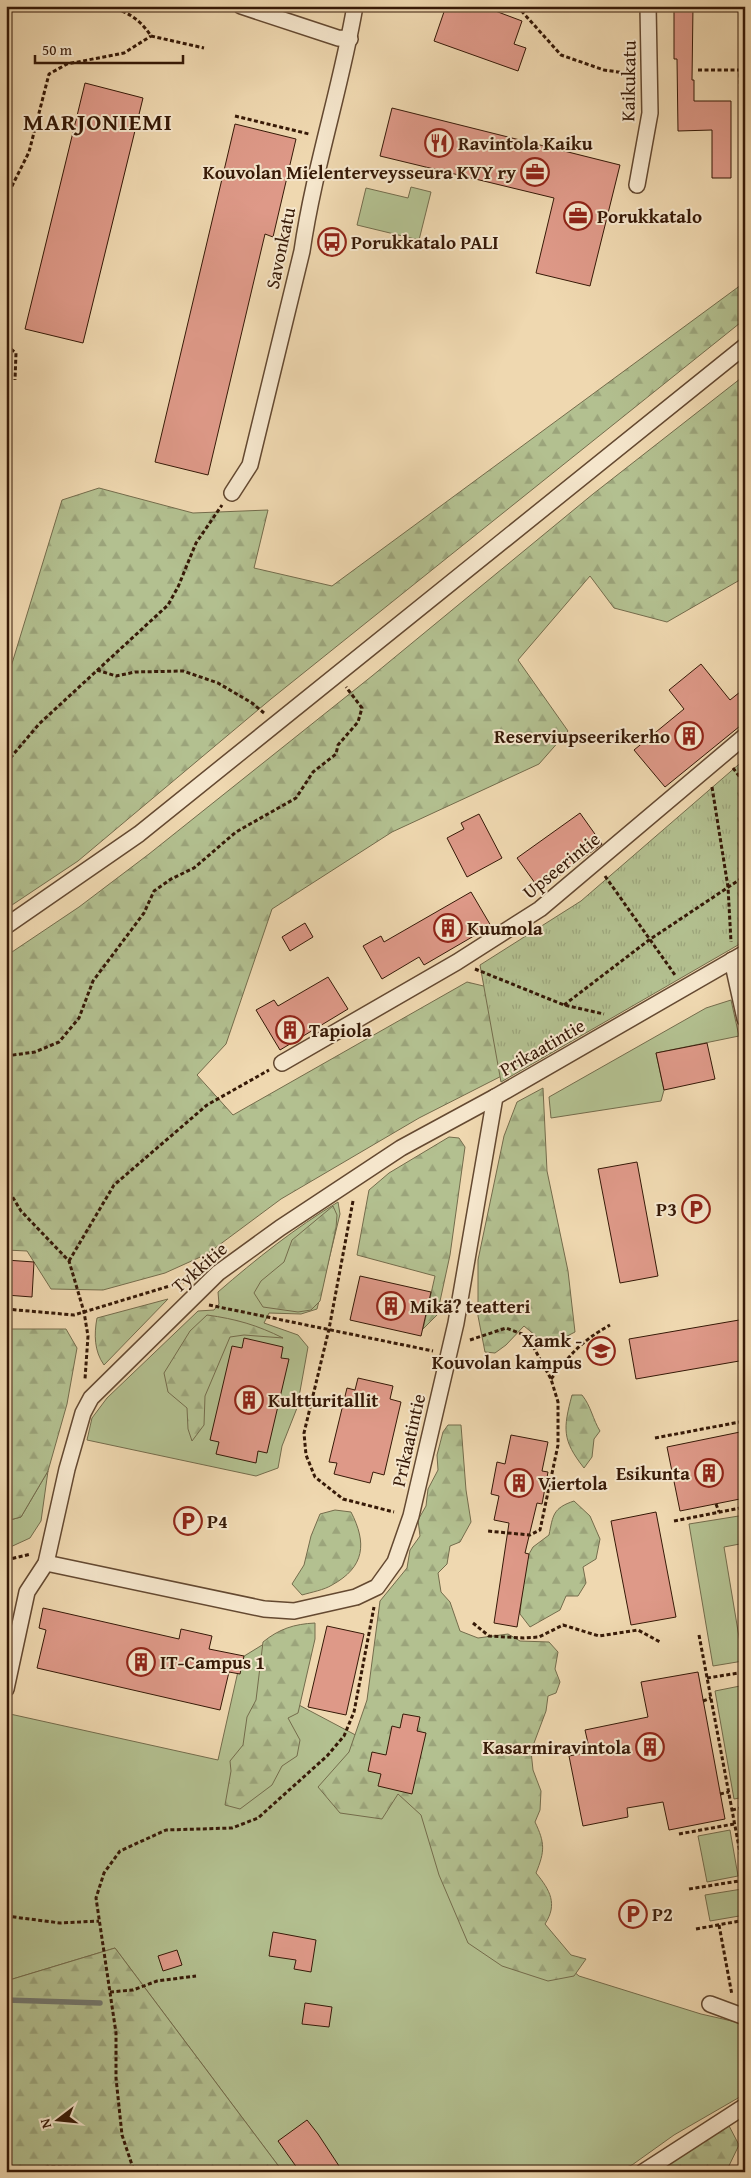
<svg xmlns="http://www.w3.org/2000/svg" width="751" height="2178" font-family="'Gentium Book Plus',serif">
<defs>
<pattern id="forest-firs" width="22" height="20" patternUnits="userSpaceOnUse" patternTransform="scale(1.25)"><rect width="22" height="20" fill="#b3c090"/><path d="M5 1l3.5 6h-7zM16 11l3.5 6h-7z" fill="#9ba47b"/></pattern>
<pattern id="park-tufts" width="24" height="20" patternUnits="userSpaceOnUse" patternTransform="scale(1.25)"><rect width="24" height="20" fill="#b3c090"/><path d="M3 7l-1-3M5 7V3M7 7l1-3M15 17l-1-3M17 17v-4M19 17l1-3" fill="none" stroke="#9ba47b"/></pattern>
</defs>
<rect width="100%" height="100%" fill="#efd8b0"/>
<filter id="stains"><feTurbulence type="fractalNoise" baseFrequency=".004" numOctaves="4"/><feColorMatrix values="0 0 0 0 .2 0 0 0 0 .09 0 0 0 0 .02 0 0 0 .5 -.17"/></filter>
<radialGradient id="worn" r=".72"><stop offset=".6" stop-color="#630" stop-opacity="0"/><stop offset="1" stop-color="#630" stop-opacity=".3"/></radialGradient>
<g fill="#b3c090" stroke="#746c4c">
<polygon points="411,187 431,192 419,240 357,225 366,188 408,198"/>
<polygon points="731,1000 739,1036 656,1053 664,1090 661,1101 551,1118 549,1097 706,1008"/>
<path d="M338,1202L340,1214L317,1309L301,1314L269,1313L264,1323L298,1335L308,1347L297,1408L282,1446L278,1468L256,1476L87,1440L92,1418L107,1398L198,1311L214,1310L219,1304L218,1292C256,1259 295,1228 338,1202Z"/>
<polygon points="48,1471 41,1521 30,1538 6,1549 6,1521 21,1517"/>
<polygon points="745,1515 745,1543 724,1547 743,1661 713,1666 689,1524"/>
<polygon points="285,1631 297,1704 365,1740 530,1935 579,1976 701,2014 745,2024 745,2094 674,2135 632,2165 612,2172 283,2172 115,1948 6,1981 6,1725 10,1714 218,1760 241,1658"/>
<polygon points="745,1685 745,1797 734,1799 715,1691"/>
<polygon points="730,1830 738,1876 707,1882 698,1836"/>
<polygon points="742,1889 745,1915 710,1921 705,1895"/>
</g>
<g fill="url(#forest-firs)" stroke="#746c4c">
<polygon points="745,282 745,319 271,699 78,861 6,909 6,683 62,500 99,488 193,513 268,510 254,568 332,586"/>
<polygon points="745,375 745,577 667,622 614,608 590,576 518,660 568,731 539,764 392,832 272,909 226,1044 197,1075 233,1115 467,982 500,990 535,1059 419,1118 281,1199 207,1254 165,1273 103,1290 51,1289 27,1251 6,1250 6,956 79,907 149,854 372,676 593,494"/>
<polygon points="543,1088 547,1171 568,1271 575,1332 548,1346 524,1326 506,1345 495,1353 485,1352 478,1316 478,1260 504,1136 517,1102"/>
<polygon points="449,1137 459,1138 465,1147 450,1255 437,1315 423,1329 435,1276 357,1255 369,1190 389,1173"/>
<polygon points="333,1206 337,1215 336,1228 320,1301 311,1310 298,1312 263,1307 254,1293 261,1281 284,1262 292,1240"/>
<path d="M168,1299L104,1365C94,1351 94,1334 97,1318Z"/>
<path d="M207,1315C236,1319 257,1325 283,1338L244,1335L230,1337L205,1396L204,1425L192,1441L188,1429L187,1408L168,1392L164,1373L190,1331Z"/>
<polygon points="6,1329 66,1329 77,1348 67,1404 48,1471 21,1517 6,1521"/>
<path d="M572,1395H582C591,1406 593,1420 600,1431L594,1439L592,1457L584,1468C562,1440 563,1429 572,1395Z"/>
<path d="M448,1425H461L466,1490L471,1522L460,1542L450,1546L447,1564L438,1573L441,1592L450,1602L460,1631L478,1638L508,1634L520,1641L549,1642L558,1652L555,1669L560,1682L556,1693L548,1696L546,1711L531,1751L533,1770L541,1791L540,1810L535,1822C545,1843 545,1851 536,1873C550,1890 558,1904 545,1924L571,1955L586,1959L574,1976L548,1981L502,1966L468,1943L439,1875L421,1815L398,1794L382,1819L340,1813L318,1787L349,1752L367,1700L380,1601L407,1568L410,1550L420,1536L418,1520L426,1506L428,1489L438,1470L437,1455L443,1432Z"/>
<path d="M574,1501L590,1516L600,1539L596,1559L583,1567L586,1583L578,1596H566L560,1610L530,1627L520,1614L525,1561L533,1547L549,1535C553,1515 553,1508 574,1501Z"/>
<path d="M335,1510L351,1512C367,1543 365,1567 332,1585C324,1590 312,1592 302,1595L292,1584L304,1565L311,1536L320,1514Z"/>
<path d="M315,1623V1639L298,1713L288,1718L300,1740L297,1756L282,1766L272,1785L240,1809L225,1805L231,1771L230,1761L243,1745L247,1717L256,1700L263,1642C279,1629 294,1624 315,1623Z"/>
<polygon points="115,1948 283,2172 6,2172 6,1981"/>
<polygon points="726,2120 739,2145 726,2172 655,2172"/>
</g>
<polygon fill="url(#park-tufts)" stroke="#746c4c" points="745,759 745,941 501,1082 480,965 581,901"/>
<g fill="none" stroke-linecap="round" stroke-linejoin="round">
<polyline stroke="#73786f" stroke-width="5.5" points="6,2000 100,2003"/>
</g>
<g fill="#de9988" stroke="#361907">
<polygon points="446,6 482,6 522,21 514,44 526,48 518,71 434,41"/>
<polygon points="674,6 693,6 692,80 694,80 694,101 731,101 731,178 712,178 712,130 678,131 677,59 674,59"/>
<polygon points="85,83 143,98 83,343 25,329"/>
<polygon points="392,108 620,165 590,286 536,273 554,198 380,156"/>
<polygon points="235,124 296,139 273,237 265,234 208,475 155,462"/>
<polygon points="701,664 730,700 745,688 745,722 665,787 634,750 684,709 669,690"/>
<polygon points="580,813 602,844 540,890 517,858"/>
<polygon points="479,814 502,858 467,877 447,838 464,829 461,823"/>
<polygon points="471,892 491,926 424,965 419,957 382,979 363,946 381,936 384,942"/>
<polygon points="305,923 313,937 290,951 282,937"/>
<polygon points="328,977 348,1009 280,1050 256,1010 274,1000 278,1006"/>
<polygon points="707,1043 715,1079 664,1090 656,1053"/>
<polygon points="637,1162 658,1276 620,1283 598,1169"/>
<polygon points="6,1260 34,1262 32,1297 6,1295"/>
<polygon points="360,1276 431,1292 421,1336 350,1320"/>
<polygon points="745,1319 745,1360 636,1379 629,1339"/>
<polygon points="244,1338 283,1347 281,1358 289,1359 267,1453 258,1451 256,1463 216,1454 219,1442 210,1440 232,1346 242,1348"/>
<polygon points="358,1378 393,1386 390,1399 401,1402 384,1475 373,1472 370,1483 334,1474 337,1463 329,1462 347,1388 355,1390"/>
<polygon points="745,1431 745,1498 680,1511 667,1447"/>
<polygon points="511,1435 548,1442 542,1471 548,1472 542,1504 537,1503 525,1553 529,1554 517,1627 494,1623 509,1523 494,1520 499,1496 491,1494 497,1462 505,1464"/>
<polygon points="656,1512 676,1617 631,1625 611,1521"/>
<polygon points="43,1608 179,1639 181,1629 212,1636 209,1649 244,1656 240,1674 229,1672 220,1710 37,1668 46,1630 39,1628"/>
<polygon points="327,1626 364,1634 346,1715 308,1707"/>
<polygon points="698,1672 725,1819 669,1830 663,1802 627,1808 628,1817 583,1826 569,1756 590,1752 585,1730 648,1717 641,1682"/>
<polygon points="403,1714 420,1717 417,1731 426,1733 412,1794 378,1786 381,1774 368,1771 372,1752 386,1755 392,1726 400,1728"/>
<polygon points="273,1932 316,1940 311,1972 294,1969 296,1960 269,1956"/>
<polygon points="177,1950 182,1965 163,1971 158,1956"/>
<polygon points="305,2003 332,2007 329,2027 302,2024"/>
<polygon points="307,2120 318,2134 343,2172 300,2172 278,2141"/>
</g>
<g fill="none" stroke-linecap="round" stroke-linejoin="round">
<defs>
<g id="minor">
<polyline points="241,6 338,38 350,39"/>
<polyline points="637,185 650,113 648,6"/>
<path d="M232,493L250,465L302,251C314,168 341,88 355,6"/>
<polyline points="6,926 139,834 745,346"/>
<polyline points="732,960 745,1019"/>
<polyline points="282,1063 457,962 540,909 745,736"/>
<polyline points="46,1563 264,1609 294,1611 356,1597 377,1587 395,1562 411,1516 456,1323 495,1097 745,953"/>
<polyline points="6,1689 27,1592 46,1563 67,1469 83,1413 91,1398 218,1273 280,1228 401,1148 495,1097"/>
<polyline points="710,2004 745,2017"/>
<polyline points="643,2172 745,2106"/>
</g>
</defs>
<use href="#minor" stroke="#644931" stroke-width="18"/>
<g stroke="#361907" stroke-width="3" stroke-dasharray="4 2.5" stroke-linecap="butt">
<path d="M103,6C126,10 139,18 151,36L204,48"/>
<polyline points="517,6 561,55 604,70 632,74"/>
<polyline points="698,70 740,70 741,114 745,117"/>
<polyline points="235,116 309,134"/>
<polyline points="6,198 29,152 49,74 67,64 124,53 151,36"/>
<polyline points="6,345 16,353 15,380"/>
<polyline points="97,670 116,676 135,672 183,671 218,683 252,703 264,713"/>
<polyline points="6,763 39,724 168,605 178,587 196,543 222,505"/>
<polyline points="733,768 745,784"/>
<polyline points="712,787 728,887 731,942"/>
<polyline points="605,876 675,975"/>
<polyline points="475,969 564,1005 604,1014"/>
<polyline points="564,1005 649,940 745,876"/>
<polyline points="6,1056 35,1052 59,1042 79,1018 93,981 144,913 154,891 171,879 194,868 236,832 296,798 313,772 336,754 338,745 358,722 362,708 346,687"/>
<polyline points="6,1186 21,1211 69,1261 84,1312 88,1336 85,1379"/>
<polyline points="353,1201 329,1329 304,1433 306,1455 315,1477 343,1499 394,1512"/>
<polyline points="69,1261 114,1185 207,1105 269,1070"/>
<polyline points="209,1305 433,1351"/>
<polyline points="6,1309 74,1315 186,1281"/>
<polyline points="470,1340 506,1328 522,1334 534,1348 551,1379 558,1402 558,1445 540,1530 530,1535 487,1531"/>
<path d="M551,1379C572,1353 580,1342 610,1325"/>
<polyline points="655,1438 745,1421"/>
<polyline points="716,1504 719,1512"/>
<polyline points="674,1521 745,1507"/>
<polyline points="6,1560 31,1554"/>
<polyline points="473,1623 489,1636 524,1638 539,1637 563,1625 599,1636 638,1630 660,1642"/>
<polyline points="699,1635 745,1879"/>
<polyline points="707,1678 745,1672"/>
<polyline points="703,1701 711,1698"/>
<polyline points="720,1794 729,1792"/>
<polyline points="732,1810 745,1807"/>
<polyline points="679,1834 734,1824"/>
<polyline points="689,1889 745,1880"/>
<polyline points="6,1916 60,1923 99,1921"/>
<polyline points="719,1925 732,1995"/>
<polyline points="696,1929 745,1920"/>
<polyline points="110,1992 133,1990 157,1981 196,1976"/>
<polyline points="6,2171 50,2167 133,2168"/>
<polyline points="140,2172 133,2168 122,2135 116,2078 116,2033 96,1898 104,1873 120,1851 166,1830 232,1828 258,1818 327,1756 344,1736 354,1712 374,1607"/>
</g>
<use href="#minor" stroke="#f5e6cc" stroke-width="15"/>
</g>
<defs>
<symbol id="restaurant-ring" viewBox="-11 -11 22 22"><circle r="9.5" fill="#f5e6cc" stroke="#8f2418" stroke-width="1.5"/><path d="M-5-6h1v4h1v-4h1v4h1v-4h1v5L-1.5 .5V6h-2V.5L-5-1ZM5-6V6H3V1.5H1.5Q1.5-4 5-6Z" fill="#8f2418"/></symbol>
<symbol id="office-ring" viewBox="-11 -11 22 22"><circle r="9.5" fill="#f5e6cc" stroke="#8f2418" stroke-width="1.5"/><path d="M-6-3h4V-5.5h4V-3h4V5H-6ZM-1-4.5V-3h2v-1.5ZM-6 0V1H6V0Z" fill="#8f2418"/></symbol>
<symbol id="bus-ring" viewBox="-11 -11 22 22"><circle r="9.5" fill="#f5e6cc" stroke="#8f2418" stroke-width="1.5"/><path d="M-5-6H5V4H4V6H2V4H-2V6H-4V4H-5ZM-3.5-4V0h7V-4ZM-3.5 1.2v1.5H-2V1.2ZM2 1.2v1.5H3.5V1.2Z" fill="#8f2418"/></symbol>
<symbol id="building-ring" viewBox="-11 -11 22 22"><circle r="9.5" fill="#f5e6cc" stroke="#8f2418" stroke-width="1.5"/><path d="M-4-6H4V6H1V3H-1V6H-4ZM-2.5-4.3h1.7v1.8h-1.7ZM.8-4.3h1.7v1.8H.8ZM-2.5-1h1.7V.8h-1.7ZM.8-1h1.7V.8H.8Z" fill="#8f2418"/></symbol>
<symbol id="parking-ring" viewBox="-11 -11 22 22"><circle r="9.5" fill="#f5e6cc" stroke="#8f2418" stroke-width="1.5"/><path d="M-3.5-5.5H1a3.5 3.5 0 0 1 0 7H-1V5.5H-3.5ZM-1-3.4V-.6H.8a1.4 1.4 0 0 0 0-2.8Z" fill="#8f2418"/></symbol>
<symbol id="university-ring" viewBox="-11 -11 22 22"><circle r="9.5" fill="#f5e6cc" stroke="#8f2418" stroke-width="1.5"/><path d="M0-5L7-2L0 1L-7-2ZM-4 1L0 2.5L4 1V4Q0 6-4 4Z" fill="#8f2418"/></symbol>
</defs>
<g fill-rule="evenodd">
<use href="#restaurant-ring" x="423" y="127" width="32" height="32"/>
<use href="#office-ring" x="519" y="156" width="32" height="32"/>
<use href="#office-ring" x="562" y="200" width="32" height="32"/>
<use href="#bus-ring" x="316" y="226" width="32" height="32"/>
<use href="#building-ring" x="673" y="720" width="32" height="32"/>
<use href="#building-ring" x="432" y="912" width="32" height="32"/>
<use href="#building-ring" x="274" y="1014" width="32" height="32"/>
<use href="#parking-ring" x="680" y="1193" width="32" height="32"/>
<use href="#building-ring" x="375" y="1290" width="32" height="32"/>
<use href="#university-ring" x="585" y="1335" width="32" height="32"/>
<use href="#building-ring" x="233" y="1384" width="32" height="32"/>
<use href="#building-ring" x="693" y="1457" width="32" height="32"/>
<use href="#building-ring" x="503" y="1467" width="32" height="32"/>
<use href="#parking-ring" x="172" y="1505" width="32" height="32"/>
<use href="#building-ring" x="125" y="1646" width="32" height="32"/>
<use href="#building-ring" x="634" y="1731" width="32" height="32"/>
<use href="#parking-ring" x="617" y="1898" width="32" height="32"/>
</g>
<g text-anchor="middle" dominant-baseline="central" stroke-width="4" stroke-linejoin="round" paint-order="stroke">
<g font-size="19" fill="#361907" stroke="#f5e6cc">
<text transform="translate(628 81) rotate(-89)">Kaikukatu</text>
<text transform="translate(280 248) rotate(-78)">Savonkatu</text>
<text transform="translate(561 865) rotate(-39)">Upseerintie</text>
<text transform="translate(542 1047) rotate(-30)">Prikaatintie</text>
<text transform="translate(199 1267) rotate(-41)">Tykkitie</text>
<text transform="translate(408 1440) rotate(-77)">Prikaatintie</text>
</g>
<g font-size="19" font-weight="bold" fill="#361907" stroke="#f5e6cc" text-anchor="start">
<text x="458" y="143">Ravintola Kaiku</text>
<text x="516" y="172" text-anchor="end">Kouvolan Mielenterveysseura KVY ry</text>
<text x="597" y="216">Porukkatalo</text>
<text x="351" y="242">Porukkatalo PALI</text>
<text x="670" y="736" text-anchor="end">Reserviupseerikerho</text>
<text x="467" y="928">Kuumola</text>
<text x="309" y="1030">Tapiola</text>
<text x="677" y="1209" text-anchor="end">P3</text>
<text x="410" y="1306">Mikä? teatteri</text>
<text x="582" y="1340" text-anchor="end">Xamk -<tspan x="582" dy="22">Kouvolan kampus</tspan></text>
<text x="268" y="1400">Kultturitallit</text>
<text x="690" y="1473" text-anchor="end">Esikunta</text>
<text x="538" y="1483">Viertola</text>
<text x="207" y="1521">P4</text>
<text x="160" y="1662">IT-Campus 1</text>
<text x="631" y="1747" text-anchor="end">Kasarmiravintola</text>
<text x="652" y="1914">P2</text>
</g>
<g font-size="24" font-weight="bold" letter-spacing="1" fill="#361907" stroke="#f5e6cc">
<text x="98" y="121">MARJONIEMI</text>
</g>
</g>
<rect width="751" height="2178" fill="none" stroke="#efd8b0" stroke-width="25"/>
<rect x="8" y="8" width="736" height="2163" fill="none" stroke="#361907" stroke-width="2.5"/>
<rect x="12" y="12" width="726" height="2153" fill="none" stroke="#361907"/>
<g transform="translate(58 2120) rotate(254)" stroke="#f5e6cc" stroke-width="4" paint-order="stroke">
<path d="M0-4L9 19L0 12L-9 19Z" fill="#361907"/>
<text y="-8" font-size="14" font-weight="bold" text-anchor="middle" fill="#361907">N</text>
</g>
<path d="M35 55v8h148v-8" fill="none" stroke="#361907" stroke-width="2.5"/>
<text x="42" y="55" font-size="15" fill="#361907" stroke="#f5e6cc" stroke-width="4" paint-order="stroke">50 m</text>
<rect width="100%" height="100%" filter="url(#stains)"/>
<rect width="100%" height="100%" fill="url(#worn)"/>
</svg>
